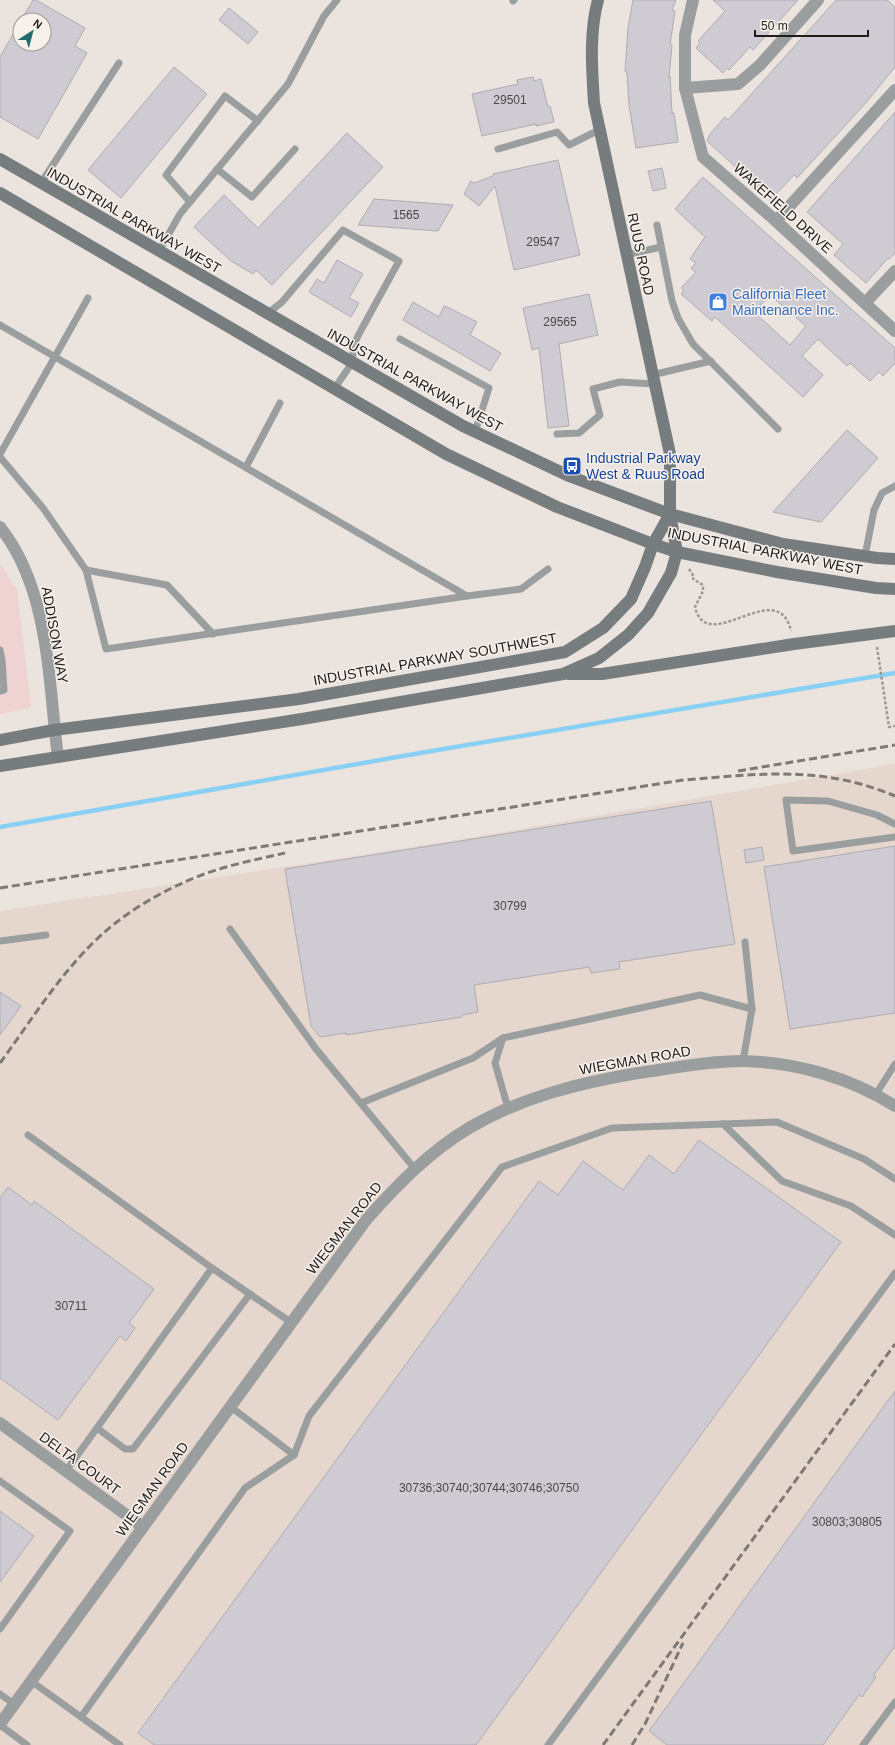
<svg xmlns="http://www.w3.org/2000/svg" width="895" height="1745" font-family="Helvetica,sans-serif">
<rect width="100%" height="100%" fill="#eae3de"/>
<polygon fill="#eed3d2" points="0,564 17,590 31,708 0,714"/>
<polygon fill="#e5d7cd" points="895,764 895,1745 0,1745 0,911 451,841"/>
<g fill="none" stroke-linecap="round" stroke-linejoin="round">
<polyline stroke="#89d0f5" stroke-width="4.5" points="0,827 420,753 895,673"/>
</g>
<g fill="#cecbd2" stroke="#aeabb2" fill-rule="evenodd">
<polygon points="33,0 36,0 85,28 75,46 87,53 38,139 0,117 0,57 20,22 20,44 44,44 44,20 21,20"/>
<polygon points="633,0 676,0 672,10 675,11 670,45 672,45 669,78 670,76 672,113 674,113 678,142 636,148 629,105 627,72 625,71 628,28"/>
<polygon points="713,0 798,0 753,50 750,47 729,70 727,68 723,73 696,48 700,43 698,41 725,11"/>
<polygon points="836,0 887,0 895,7 895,67 864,105 797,178 794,175 771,199 707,141 710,134 725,117 728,120"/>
<polygon points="229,8 258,32 248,44 219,20"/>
<polygon points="174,67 207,94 121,198 88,170"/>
<polygon points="533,77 534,81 541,79 548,107 550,106 554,122 536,126 536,124 482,136 472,94 518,84 517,80"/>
<polygon points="895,112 895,253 889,259 888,258 866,283 834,255 843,244 807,212"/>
<polygon points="347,133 383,167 272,285 256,270 253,274 231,261 194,227 224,195 258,228"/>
<polygon points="558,160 580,255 514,270 495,186 479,206 464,194 471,181 474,183 493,176 493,174"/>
<polygon points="662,168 666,188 653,191 648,171"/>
<path d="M703,177L895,348V363L883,376L879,372L870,381L850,363L847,366L818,339L802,356L823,375L803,397L715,317L712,321L681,294L684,290L681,288L696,272L691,268L696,263L690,259L705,237L675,209ZM770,295L806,326L790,345L754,312Z"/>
<polygon points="374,199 453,205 438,231 358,225"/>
<polygon points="337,260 363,274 349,298 359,303 351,317 309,292 317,279 324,283"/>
<polygon points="589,294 598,335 559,344 569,426 548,428 539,348 532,350 523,308"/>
<polygon points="413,302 439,317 444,306 447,307 477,322 470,335 501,353 490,371 403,320"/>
<polygon points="847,430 878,458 821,522 773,512"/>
<polygon points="711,801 735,944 619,962 620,969 591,973 589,967 474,985 478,1012 462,1015 462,1017 346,1035 346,1033 320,1037 311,1026 285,869"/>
<polygon points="895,846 895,1013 790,1029 764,867"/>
<polygon points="762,847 764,860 746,863 744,850"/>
<polygon points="0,992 21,1006 0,1035"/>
<polygon points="699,1140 841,1242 476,1745 154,1745 138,1733 539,1181 558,1195 583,1161 623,1190 649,1155 674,1174"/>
<polygon points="8,1187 32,1205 34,1201 154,1289 129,1323 135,1328 126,1341 120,1336 58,1420 0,1378 0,1198"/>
<polygon points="895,1391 895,1646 873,1676 876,1677 862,1697 859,1695 823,1745 667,1745 649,1731"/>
<polygon points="0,1511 34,1536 0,1582"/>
</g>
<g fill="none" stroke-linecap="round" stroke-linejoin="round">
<g stroke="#9c9793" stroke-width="2.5" stroke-dasharray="3 2" stroke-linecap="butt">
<path d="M689,569L694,577L693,579L703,585V591L695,607C707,658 778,574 791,631"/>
<polyline points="877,647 889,727 895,726"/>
</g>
<g stroke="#9a9e9f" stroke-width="7">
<polyline points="513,1 514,0"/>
<polyline points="498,149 557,132 569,145 599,130"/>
<polyline points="217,169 252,197 295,149"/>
<polyline points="41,183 119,63"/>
<polyline points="190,202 166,175 225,96 258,121"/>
<polyline points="657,225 672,301 678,318 693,344 778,429"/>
<polyline points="159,251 180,214 288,84 324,16 337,0"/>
<polyline points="626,255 661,247"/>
<polyline points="267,314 282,302 343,230 399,261 360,332 354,344 352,363 334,389"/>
<polyline points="0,325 467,596 521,589 548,569"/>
<polyline points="400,339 489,388 475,432"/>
<polyline points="652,375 711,361"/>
<polyline points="557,434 579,433 600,415 593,389 620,382 654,384"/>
<polyline points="0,454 88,298"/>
<polyline points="0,457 43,508 86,570 106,649 467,596"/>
<polyline points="246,467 280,403"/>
<polyline points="865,556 874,510 882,493 895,486"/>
<polyline points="86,570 167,585 213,634"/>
<polyline points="0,650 2,660 4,690 0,691"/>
<polyline points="895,824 877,815 828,801 786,800 793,851 895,837"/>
<polyline points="230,929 316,1049 415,1169"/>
<polyline points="0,941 46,935"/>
<polyline points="743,1061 752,1009 745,942"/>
<polyline points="876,1094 895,1064"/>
<polyline points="361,1103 473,1058 503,1038"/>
<polyline points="508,1108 495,1063 503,1038 700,995 752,1009"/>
<polyline points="723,1124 782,1181 851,1206 895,1235"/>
<polyline points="28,1135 212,1268 292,1323"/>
<polyline points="97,1428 125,1449 133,1449 250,1294"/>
<polyline points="294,1455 309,1416 502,1167 612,1128 777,1122 864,1159 895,1179"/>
<polyline points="66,1471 212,1268"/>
<polyline points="0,1481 70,1531 0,1629"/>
<polyline points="31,1681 120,1745"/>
<polyline points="0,1694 14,1704"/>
<polyline points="81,1717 245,1488 294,1455 231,1407"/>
<polyline points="0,1725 27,1745"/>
<polyline points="548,1745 895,1273"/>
<polyline points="863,1745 895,1702"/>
</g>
<g stroke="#9a9e9f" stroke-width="12">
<polyline points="693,0 685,35 685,88 703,157 776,221 895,331"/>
<polyline points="685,88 738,84 760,65 818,0"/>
<polyline points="776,221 895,90"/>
<polyline points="865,303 895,271"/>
<path d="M0,527C50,590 48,681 58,757"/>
<polyline points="0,1423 143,1527"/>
<path d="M0,1724L366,1220C397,1185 429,1152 469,1128C522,1097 579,1083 638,1073C673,1068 708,1061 743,1061C796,1062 851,1078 895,1106"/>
</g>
<g stroke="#777c7e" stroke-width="12">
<polyline points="0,159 463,426 569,476 670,514 783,544 877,558 895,559"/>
<polyline points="0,193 446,454 557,507 653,544 677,552 777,572 876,588 895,589"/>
<polyline points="568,674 602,674 794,644 895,631"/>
<polyline points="0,740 54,730 299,699 565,652 603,628 631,599 645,567 653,544 670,514"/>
<path d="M0,766L302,719L563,674L599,658L628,635L648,613L671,573L677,552L670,514V454L594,103C592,69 589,33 598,0"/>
</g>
<g stroke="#7e7975" stroke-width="3" stroke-dasharray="8 4" stroke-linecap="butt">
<polyline points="738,771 895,745"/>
<path d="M0,888L683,780C760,774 821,765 895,796"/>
<path d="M0,1063C31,1021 59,975 97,939C124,913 160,892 194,878C223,866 254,860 285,853"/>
<polyline points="603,1745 895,1344"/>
<polyline points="632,1745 645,1724 683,1643"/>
</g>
</g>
<defs>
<symbol id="shop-square" viewBox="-11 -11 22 22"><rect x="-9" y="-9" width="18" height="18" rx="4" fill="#3f7fe0" stroke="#f7f0eb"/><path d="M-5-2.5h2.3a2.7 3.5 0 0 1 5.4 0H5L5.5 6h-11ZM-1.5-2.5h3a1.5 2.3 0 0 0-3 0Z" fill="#fff"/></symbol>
<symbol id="bus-square" viewBox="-11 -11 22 22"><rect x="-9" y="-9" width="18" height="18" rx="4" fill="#1a4fb4" stroke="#f7f0eb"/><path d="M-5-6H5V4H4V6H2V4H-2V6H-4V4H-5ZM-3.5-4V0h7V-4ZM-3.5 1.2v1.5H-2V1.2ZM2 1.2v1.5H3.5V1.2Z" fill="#fff"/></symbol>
</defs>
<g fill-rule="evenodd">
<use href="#shop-square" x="707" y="291" width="22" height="22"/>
<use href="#bus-square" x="561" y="455" width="22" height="22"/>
</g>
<g text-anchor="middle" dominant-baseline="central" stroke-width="3" stroke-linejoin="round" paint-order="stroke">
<g font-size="12" fill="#4b4848">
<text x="510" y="100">29501</text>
<text x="406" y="215">1565</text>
<text x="543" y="242">29547</text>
<text x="560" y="322">29565</text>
<text x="510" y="906">30799</text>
<text x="71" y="1306">30711</text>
<text x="489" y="1488">30736;30740;30744;30746;30750</text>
<text x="847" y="1522">30803;30805</text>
</g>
<g font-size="14" fill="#1f1c1a" stroke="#f7f0eb">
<text transform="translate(783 208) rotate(42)">WAKEFIELD DRIVE</text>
<text transform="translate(134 220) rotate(30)">INDUSTRIAL PARKWAY WEST</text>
<text transform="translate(641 254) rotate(78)">RUUS ROAD</text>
<text transform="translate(415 380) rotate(29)">INDUSTRIAL PARKWAY WEST</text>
<text transform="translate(765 551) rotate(11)">INDUSTRIAL PARKWAY WEST</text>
<text transform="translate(55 635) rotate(80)">ADDISON WAY</text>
<text transform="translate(435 659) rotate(-10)">INDUSTRIAL PARKWAY SOUTHWEST</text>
<text transform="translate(635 1060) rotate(-10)">WIEGMAN ROAD</text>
<text transform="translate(344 1228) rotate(-52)">WIEGMAN ROAD</text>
<text transform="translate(80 1463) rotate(36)">DELTA COURT</text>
<text transform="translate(152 1489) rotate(-54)">WIEGMAN ROAD</text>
</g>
<g font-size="14" fill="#366cbe" stroke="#f7f0eb" text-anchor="start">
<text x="732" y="294">California Fleet<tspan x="732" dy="16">Maintenance Inc.</tspan></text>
</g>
<g font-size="14" fill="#164399" stroke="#f7f0eb" text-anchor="start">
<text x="586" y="458">Industrial Parkway<tspan x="586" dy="16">West &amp; Ruus Road</tspan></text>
</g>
</g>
<g transform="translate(32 32) rotate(36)"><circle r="19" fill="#f7f0eb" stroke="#a19b97"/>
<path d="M0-3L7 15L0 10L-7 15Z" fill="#1f6b6d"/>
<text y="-6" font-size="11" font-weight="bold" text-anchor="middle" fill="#1f1c1a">N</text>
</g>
<path d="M755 30v6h113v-6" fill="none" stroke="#1f1c1a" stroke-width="2"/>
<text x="761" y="30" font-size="12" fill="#1f1c1a" stroke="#f7f0eb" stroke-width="3" paint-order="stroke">50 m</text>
</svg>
